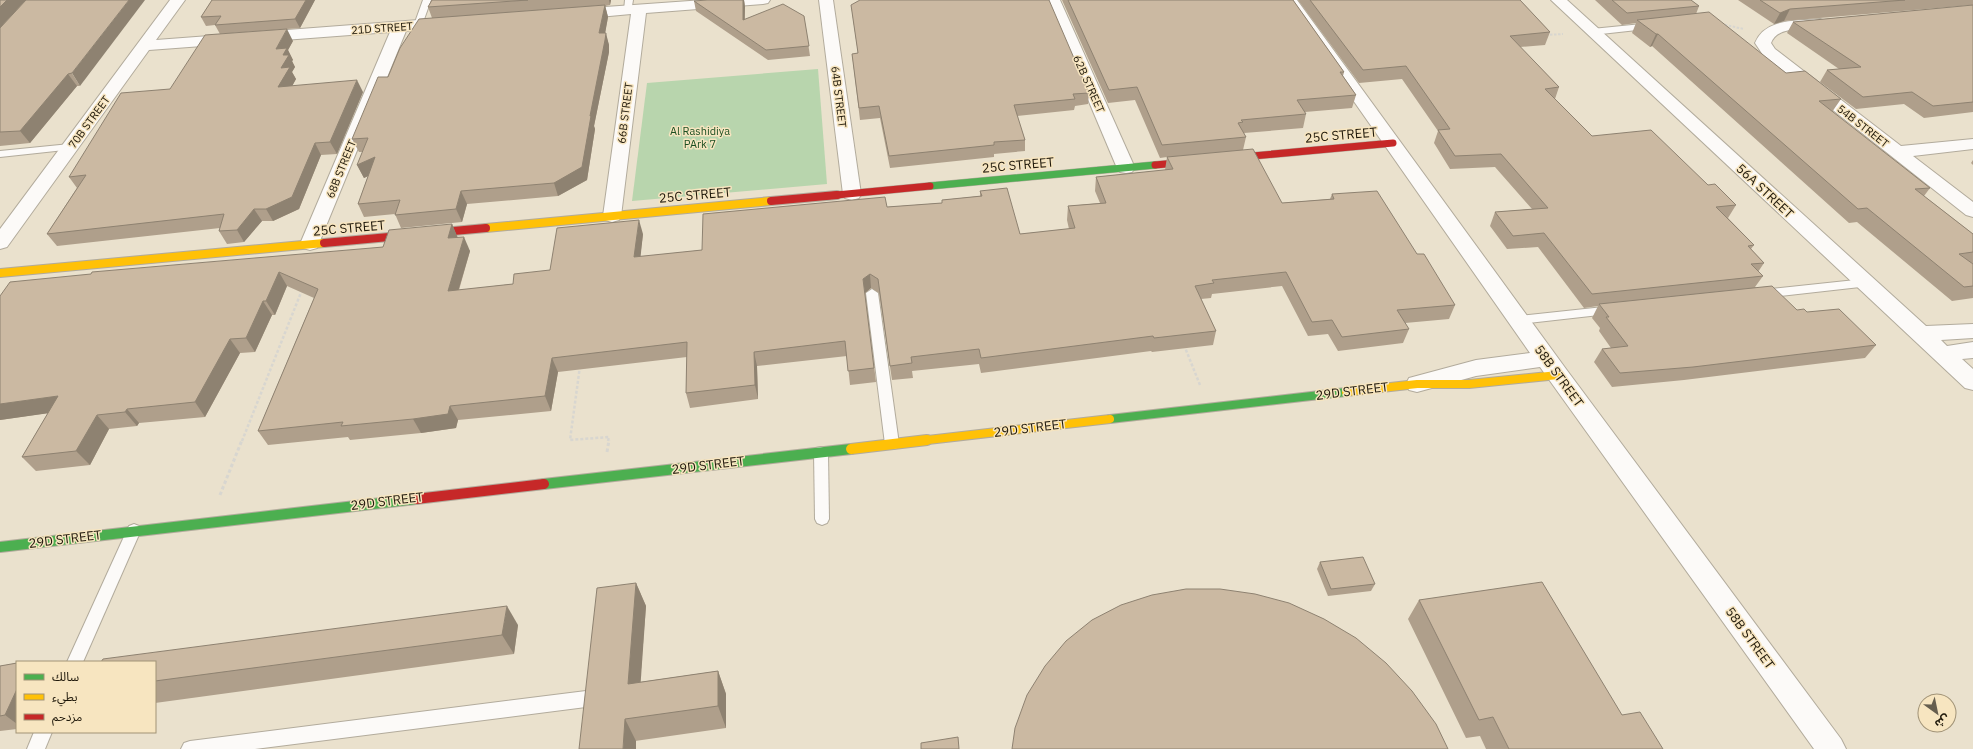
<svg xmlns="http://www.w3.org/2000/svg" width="1973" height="749" font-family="'IBM Plex Sans','Noto Sans Arabic',sans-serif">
<rect width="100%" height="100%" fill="#eae1cd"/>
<polygon fill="#b8d5ad" points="818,69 827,184 632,201 647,83"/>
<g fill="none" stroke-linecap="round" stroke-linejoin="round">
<defs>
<g id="lane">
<polygon points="423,0 431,0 422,25 418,28 414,25"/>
<polygon points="625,0 633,0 631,12 625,12 624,10"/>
<polygon points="1652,23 1655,24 1655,28 1592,35 1587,32 1592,29"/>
<polygon points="70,144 75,147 74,149 0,157 0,151"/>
<polygon points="1865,279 1869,280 1871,283 1869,286 1762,298 1756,294 1762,290"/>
<polygon points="872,289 878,293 899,444 897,448 892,449 887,448 885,444 866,293"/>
<polygon points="1613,306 1617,307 1619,310 1617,313 1519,324 1515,323 1513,320 1515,317 1519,316"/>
<polygon points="821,447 826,448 828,452 829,519 827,523 822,525 817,523 815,519 814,452 816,448"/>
<polygon points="134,524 139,526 141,530 83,662 67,662 127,530 129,526"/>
<polygon points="586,691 592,694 594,699 592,704 586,707 255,749 181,749 184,743 190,741"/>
<polygon points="34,732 52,732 45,749 27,749"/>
</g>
<g id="street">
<polygon points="170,0 185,0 156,40 445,18 450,20 453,23 450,26 445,28 406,31 317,248 310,250 303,248 300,244 390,32 149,50 7,247 0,249 0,229"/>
<polygon points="704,0 770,0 768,3 763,4 646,13 621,216 619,220 612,222 605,220 603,216 631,14 577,19 572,17 569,14 572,11 577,9"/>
<polygon points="819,0 833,0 861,194 859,198 852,200 845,198 843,194"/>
<polygon points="1046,0 1060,0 1135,168 1132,172 1126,173 1120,172 1117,168"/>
<polygon points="1283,0 1297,0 1566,369 1841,739 1846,749 1814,749 1540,367 1476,376 1417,392 1409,390 1406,384 1409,378 1476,360 1530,353"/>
<polygon points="1551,0 1567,0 1926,326 1973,324 1973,338 1941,340 1947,346 1973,342 1973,358 1962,359 1973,369 1973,390 1965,388"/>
<path d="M1820,19L1825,21L1828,24L1825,27C1809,31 1778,24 1771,43L1775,49L1901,146L1973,139V149L1913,156L1973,202V217L1966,215L1763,55L1755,43C1765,18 1797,21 1820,19Z"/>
</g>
<polyline id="fast-far2" points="930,186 1155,165"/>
<polyline id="fast-far1" points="1110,419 1346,392"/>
<g id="fast">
<polyline points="544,484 851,449"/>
<polyline points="0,547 416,499"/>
</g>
<g id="slow-far1">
<polyline points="486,228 771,201"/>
<polyline points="0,273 324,243"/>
<polyline points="1346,392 1417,384 1469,384 1558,375"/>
<polyline points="919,441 1110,419"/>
</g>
<polyline id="slow" points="851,449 927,440"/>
<g id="jam-far2">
<polyline points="1155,165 1393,143"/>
<polyline points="826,196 930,186"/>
</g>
<g id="jam-far1">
<polyline points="771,201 837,195"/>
<polyline points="324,243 486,228"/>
</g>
<polyline id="jam" points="416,499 544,484"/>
</defs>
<use href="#lane" stroke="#b2ab9c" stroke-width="2"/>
<use href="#street" stroke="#b2ab9c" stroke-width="2"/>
<use href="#fast-far2" stroke="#b2ab9c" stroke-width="8"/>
<use href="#fast-far1" stroke="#b2ab9c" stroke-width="10"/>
<use href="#fast" stroke="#b2ab9c" stroke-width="12"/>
<use href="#slow-far1" stroke="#b2ab9c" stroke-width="10"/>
<use href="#slow" stroke="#b2ab9c" stroke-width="12"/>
<use href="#jam-far2" stroke="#b2ab9c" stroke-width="8"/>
<use href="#jam-far1" stroke="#b2ab9c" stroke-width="10"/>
<use href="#jam" stroke="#b2ab9c" stroke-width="12"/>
<g stroke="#d8d6d0" stroke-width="2" stroke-dasharray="2.5 1.5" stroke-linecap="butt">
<polyline points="1721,24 1744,29"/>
<polyline points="1546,35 1563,34"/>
</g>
<g stroke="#d8d6d0" stroke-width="2.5" stroke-dasharray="3 2" stroke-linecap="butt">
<polyline points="1184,345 1200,385"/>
<polyline points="580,366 570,440 609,437 608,441"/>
<polyline points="242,441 302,290"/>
</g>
<g stroke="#d8d6d0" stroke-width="3" stroke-dasharray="3.5 2.5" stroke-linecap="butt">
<polyline points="607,452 609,440"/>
<polyline points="220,495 242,440"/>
</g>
<use href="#lane" fill="#fcfaf8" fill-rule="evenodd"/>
<use href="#street" fill="#fcfaf8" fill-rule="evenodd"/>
<use href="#fast-far2" stroke="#4caf50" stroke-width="7"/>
<use href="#fast-far1" stroke="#4caf50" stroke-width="8"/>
<use href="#fast" stroke="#4caf50" stroke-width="10"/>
<use href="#slow-far1" stroke="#ffc107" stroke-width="8"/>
<use href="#slow" stroke="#ffc107" stroke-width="10"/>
<use href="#jam-far2" stroke="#c62828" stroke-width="7"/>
<use href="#jam-far1" stroke="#c62828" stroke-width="8"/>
<use href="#jam" stroke="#c62828" stroke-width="10"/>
</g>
<g fill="#af9f8b">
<polygon points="26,0 80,86 77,86 30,143 0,146 0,28"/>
<polygon points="212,0 315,0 300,28 220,34 215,25 206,26 201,17"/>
<polygon points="432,0 611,0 610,5 605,6 608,17 605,33 609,45 609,52 594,126 595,129 587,180 558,196 467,204 462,222 401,228 395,214 364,217 358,204 368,176 364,178 357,165 363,152 359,152 352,139 388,77 432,18 428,7"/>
<polygon points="707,0 744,0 745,7 745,20 804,16 810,56 768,60 696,11 694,1"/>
<polygon points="1062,0 1293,0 1344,72 1343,76 1356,95 1352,108 1305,112 1306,114 1303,128 1244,133 1246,137 1243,150 1282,203 1330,199 1332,194 1417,254 1455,305 1449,319 1405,323 1409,329 1403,343 1338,351 1328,334 1308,336 1282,286 1212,294 1211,298 1201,299 1216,331 1213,345 1152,352 1151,351 981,373 979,364 912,371 913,378 892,380 879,293 871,288 865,293 876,382 850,385 847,356 757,366 758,399 690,408 686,393 687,357 558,372 551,411 458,420 456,428 421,433 350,440 348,437 268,445 258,431 314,298 287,286 275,315 272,315 255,352 240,353 205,417 139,423 137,426 109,429 90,465 36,471 22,457 48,413 0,420 0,296 383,247 452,224 457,237 470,251 459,290 513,284 550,270 643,234 640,257 702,250 887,207 942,203 942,200 980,196 980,191 1020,234 1069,229 1067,220 1068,206 1100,203 1095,191 1096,177 1165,170 1167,157 1160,158 1135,100 1108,103"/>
<polygon points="1298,0 1520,0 1550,32 1545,45 1520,47 1559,87 1555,99 1592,136 1708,185 1736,205 1728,218 1754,245 1751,249 1764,263 1758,272 1763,276 1755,287 1797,310 1807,312 1876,345 1865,358 1684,380 1612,387 1594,362 1602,349 1611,348 1599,331 1600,328 1592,318 1598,306 1584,308 1538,247 1507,249 1490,226 1495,212 1532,209 1495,167 1450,169 1434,143 1438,131 1402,79 1359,83"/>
<polygon points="1595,0 1691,0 1699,6 1696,14 1786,73 1841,99 1832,112 1930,188 1924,196 1973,234 1973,264 1972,264 1973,264 1973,298 1952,301 1857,222 1849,223 1652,46 1650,47 1632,33 1636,23 1622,25"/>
<polygon points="1738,0 1973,0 1973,5 1784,21 1774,24"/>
<polygon points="851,5 1089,93 1088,104 1075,106 1074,110 1017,116 1025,140 1025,151 994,154 994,157 890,168 880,118 860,120 852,54 858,53"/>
<polygon points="1973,5 1973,112 1924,118 1904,104 1856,109 1820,82 1827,70 1839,69 1787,33 1793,22"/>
<polygon points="293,41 288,50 293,60 292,61 295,67 292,72 296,79 292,86 363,92 337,154 321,155 299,209 273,221 262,221 244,242 227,244 219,231 220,228 57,246 47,234 77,188 69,177 170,89"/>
<polygon points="1973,160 1973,165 1971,163"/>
<polygon points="1320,562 1375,584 1371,591 1328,596 1317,569"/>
<polygon points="636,583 646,606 640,682 718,671 726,694 726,728 579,749"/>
<polygon points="1419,600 1622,715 1663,749 1486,749 1480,736 1466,738 1408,619"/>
<polygon points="518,625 514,654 155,703 155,662"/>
<polygon points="17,663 17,729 0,731 0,666"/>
</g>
<g fill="#8e8271">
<polygon points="7,0 26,0 0,28 0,7"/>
<polygon points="129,0 145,0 80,86 72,73"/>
<polygon points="306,0 315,0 300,28 295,19"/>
<polygon points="609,0 611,0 610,5"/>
<polygon points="743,0 744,0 745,7 744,30 743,20"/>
<polygon points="605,5 608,17 603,45 599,33"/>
<polygon points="1790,9 1784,21 1774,24 1780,13"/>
<polygon points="287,29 293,41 288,50 293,60 292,61 295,67 292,72 296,79 285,99 278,87 276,49"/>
<polygon points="606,33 609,45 609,52 594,126 595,129 587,180 558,196 554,183 590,116"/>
<polygon points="1656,34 1658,34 1652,46 1650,47"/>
<polygon points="68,74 77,86 30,143 20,131"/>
<polygon points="357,80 363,92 337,154 330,142"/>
<polygon points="315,143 321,155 299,209 273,221 266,209"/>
<polygon points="375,157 381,170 364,178 357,165"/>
<polygon points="461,191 467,204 462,222 456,209"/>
<polygon points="254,209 262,221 244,242 237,230"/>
<polygon points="639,220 643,234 639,271 634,257"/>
<polygon points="452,224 458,238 448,238"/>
<polygon points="464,237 470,251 454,305 448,291"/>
<polygon points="279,272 287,286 275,315 266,301"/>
<polygon points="870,274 871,288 865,293 863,279"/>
<polygon points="263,301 272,315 255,352 246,338"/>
<polygon points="230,339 240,353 205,417 195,402"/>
<polygon points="754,352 757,366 758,399 755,385"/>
<polygon points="552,358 558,372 551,411 545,396"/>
<polygon points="58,396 71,410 0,420 0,404"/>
<polygon points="450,406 458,420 456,428 421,433 413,419"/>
<polygon points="127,409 139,423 137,426 125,412"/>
<polygon points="97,415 109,429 90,465 76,451"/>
<polygon points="636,583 646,606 639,706 628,684"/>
<polygon points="507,606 518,625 514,654 502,635"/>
<polygon points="718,671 726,694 726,728 718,706"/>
<polygon points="17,689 17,724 5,715"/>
<polygon points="625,719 636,741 636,749 623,749"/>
</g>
<g fill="#cbb9a2" stroke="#8e8271">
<polygon points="0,0 7,0 0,7"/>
<polygon points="26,0 129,0 72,73 68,74 20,131 0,132 0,28"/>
<polygon points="212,0 306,0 295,19 215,25 221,16 201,17"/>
<polygon points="432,0 528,0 428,7"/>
<polygon points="707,0 743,0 743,20 783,4 804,16 809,46 766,50 694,1"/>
<polygon points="860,0 1049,0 1089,93 1073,94 1075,99 1014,105 1025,140 994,142 994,145 889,156 879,106 859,108 852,54 858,53 851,5"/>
<polygon points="1068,0 1293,0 1344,72 1340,72 1356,95 1297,100 1306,114 1241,120 1243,122 1238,123 1246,137 1162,145 1137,87 1109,90"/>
<polygon points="1310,0 1520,0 1550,32 1510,36 1559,87 1545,89 1592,136 1651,130 1708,185 1715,184 1736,205 1716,207 1754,245 1748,246 1764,263 1751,264 1763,276 1592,294 1544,233 1513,236 1495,212 1548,208 1501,154 1455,156 1438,130 1450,129 1406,66 1363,70"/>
<polygon points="1612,0 1691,0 1699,6 1627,13"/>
<polygon points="1760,0 1905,0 1790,9 1780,13"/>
<polygon points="605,5 599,33 606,33 605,40 590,116 591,116 582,167 554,183 461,191 456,209 395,215 400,200 358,204 375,157 357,165 368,138 352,139 378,77 388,77 400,48 419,19"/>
<polygon points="1973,5 1973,102 1933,106 1912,92 1863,97 1827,70 1861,67 1793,22"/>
<polygon points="1709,12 1786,73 1805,71 1841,99 1819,101 1930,188 1915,189 1973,234 1973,252 1959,254 1973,264 1973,286 1964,287 1867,208 1858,209 1658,34 1656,34 1637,20"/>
<polygon points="287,29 276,49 287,48 283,55 289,55 281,68 290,67 278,87 357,80 330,142 315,143 292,197 266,209 254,209 237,230 219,231 224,214 47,234 86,175 69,177 121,93 170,89 205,35"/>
<polygon points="1253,149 1282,203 1334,199 1332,194 1377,191 1417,254 1424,254 1455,305 1397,310 1409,329 1342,337 1332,320 1312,322 1286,272 1212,280 1214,283 1195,286 1216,331 1154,338 1153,336 981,358 979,349 911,357 912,363 890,366 878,279 870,274 863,279 874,368 848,371 845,341 754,352 755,385 686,393 687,342 552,358 545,396 450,406 448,414 413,419 341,426 343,422 258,431 318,289 279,272 266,301 263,301 246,338 230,339 195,402 127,409 125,412 97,415 76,451 22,457 58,396 0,404 0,296 10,282 91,274 92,272 383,247 389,230 452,224 448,238 464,237 448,291 513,284 514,274 550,270 557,228 639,220 634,257 702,250 703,214 885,197 887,207 942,203 942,200 982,196 980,191 1007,188 1020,234 1075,228 1068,206 1106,203 1096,177 1173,169 1167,157"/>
<polygon points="1772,286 1797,310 1804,309 1807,312 1839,309 1876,345 1693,367 1620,373 1602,349 1628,346 1606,317 1609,317 1599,304"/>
<polygon points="1363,557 1375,584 1331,589 1320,562"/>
<polygon points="1542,582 1622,715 1640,712 1663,749 1509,749 1493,717 1479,720 1419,600"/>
<polygon points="636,583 628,684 718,671 718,706 625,719 623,749 579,749 597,588"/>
<polygon points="1186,589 1220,589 1255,594 1289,603 1324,619 1356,638 1386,663 1412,691 1436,724 1448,749 1012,749 1015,728 1027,695 1045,666 1066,641 1092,620 1121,605 1152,595"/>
<polygon points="507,606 502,635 155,681 155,662 101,662 103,659"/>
<polygon points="17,663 17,689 5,715 0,716 0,666"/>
<polygon points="958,737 959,749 921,749 921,743"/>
</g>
<g text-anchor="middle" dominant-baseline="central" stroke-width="3" stroke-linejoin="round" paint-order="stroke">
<g font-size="11" fill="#1f180a" stroke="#f7e5c0">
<text transform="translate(382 28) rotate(-4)">21D STREET</text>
<text transform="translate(1089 84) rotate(66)">62B STREET</text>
<text transform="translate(839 97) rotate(83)">64B STREET</text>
<text transform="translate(625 113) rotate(-83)">66B STREET</text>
<text transform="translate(89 122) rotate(-54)">70B STREET</text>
<text transform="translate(1863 126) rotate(38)">54B STREET</text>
<text transform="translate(341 169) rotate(-68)">68B STREET</text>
</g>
<g font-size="11" fill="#1b4f21" stroke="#f7e5c0">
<text x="700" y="131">Al Rashidiya<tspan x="700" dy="13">PArk 7</tspan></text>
</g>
<g font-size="13" fill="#1f180a" stroke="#f7e5c0">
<text transform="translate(1341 135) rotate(-5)">25C STREET</text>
<text transform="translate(1018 165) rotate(-5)">25C STREET</text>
<text transform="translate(1765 191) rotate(43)">56A STREET</text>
<text transform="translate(695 195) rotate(-5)">25C STREET</text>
<text transform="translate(349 228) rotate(-5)">25C STREET</text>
<text transform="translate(1559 376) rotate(54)">58B STREET</text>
<text transform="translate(1352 391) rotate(-7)">29D STREET</text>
<text transform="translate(1030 428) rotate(-7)">29D STREET</text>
<text transform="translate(708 465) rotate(-7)">29D STREET</text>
<text transform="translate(387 501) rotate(-7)">29D STREET</text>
<text transform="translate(65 539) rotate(-7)">29D STREET</text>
<text transform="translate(1750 638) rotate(54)">58B STREET</text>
</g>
</g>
<rect x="16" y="661" width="140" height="72" fill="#f7e5c0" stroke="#a19377"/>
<rect x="24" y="674" width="20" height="6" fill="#4caf50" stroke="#a19377"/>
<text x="52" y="681" font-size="12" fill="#1f180a">سالك</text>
<rect x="24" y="694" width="20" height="6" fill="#ffc107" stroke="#a19377"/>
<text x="52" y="701" font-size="12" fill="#1f180a">بطيء</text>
<rect x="24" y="714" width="20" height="6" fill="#c62828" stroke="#a19377"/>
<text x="52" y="721" font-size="12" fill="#1f180a">مزدحم</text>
<g transform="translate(1937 713) rotate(147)"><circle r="19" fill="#f7e5c0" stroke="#a19377"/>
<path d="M0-3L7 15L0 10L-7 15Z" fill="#665e4e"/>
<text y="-6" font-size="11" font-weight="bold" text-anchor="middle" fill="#1f180a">ش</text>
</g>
</svg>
